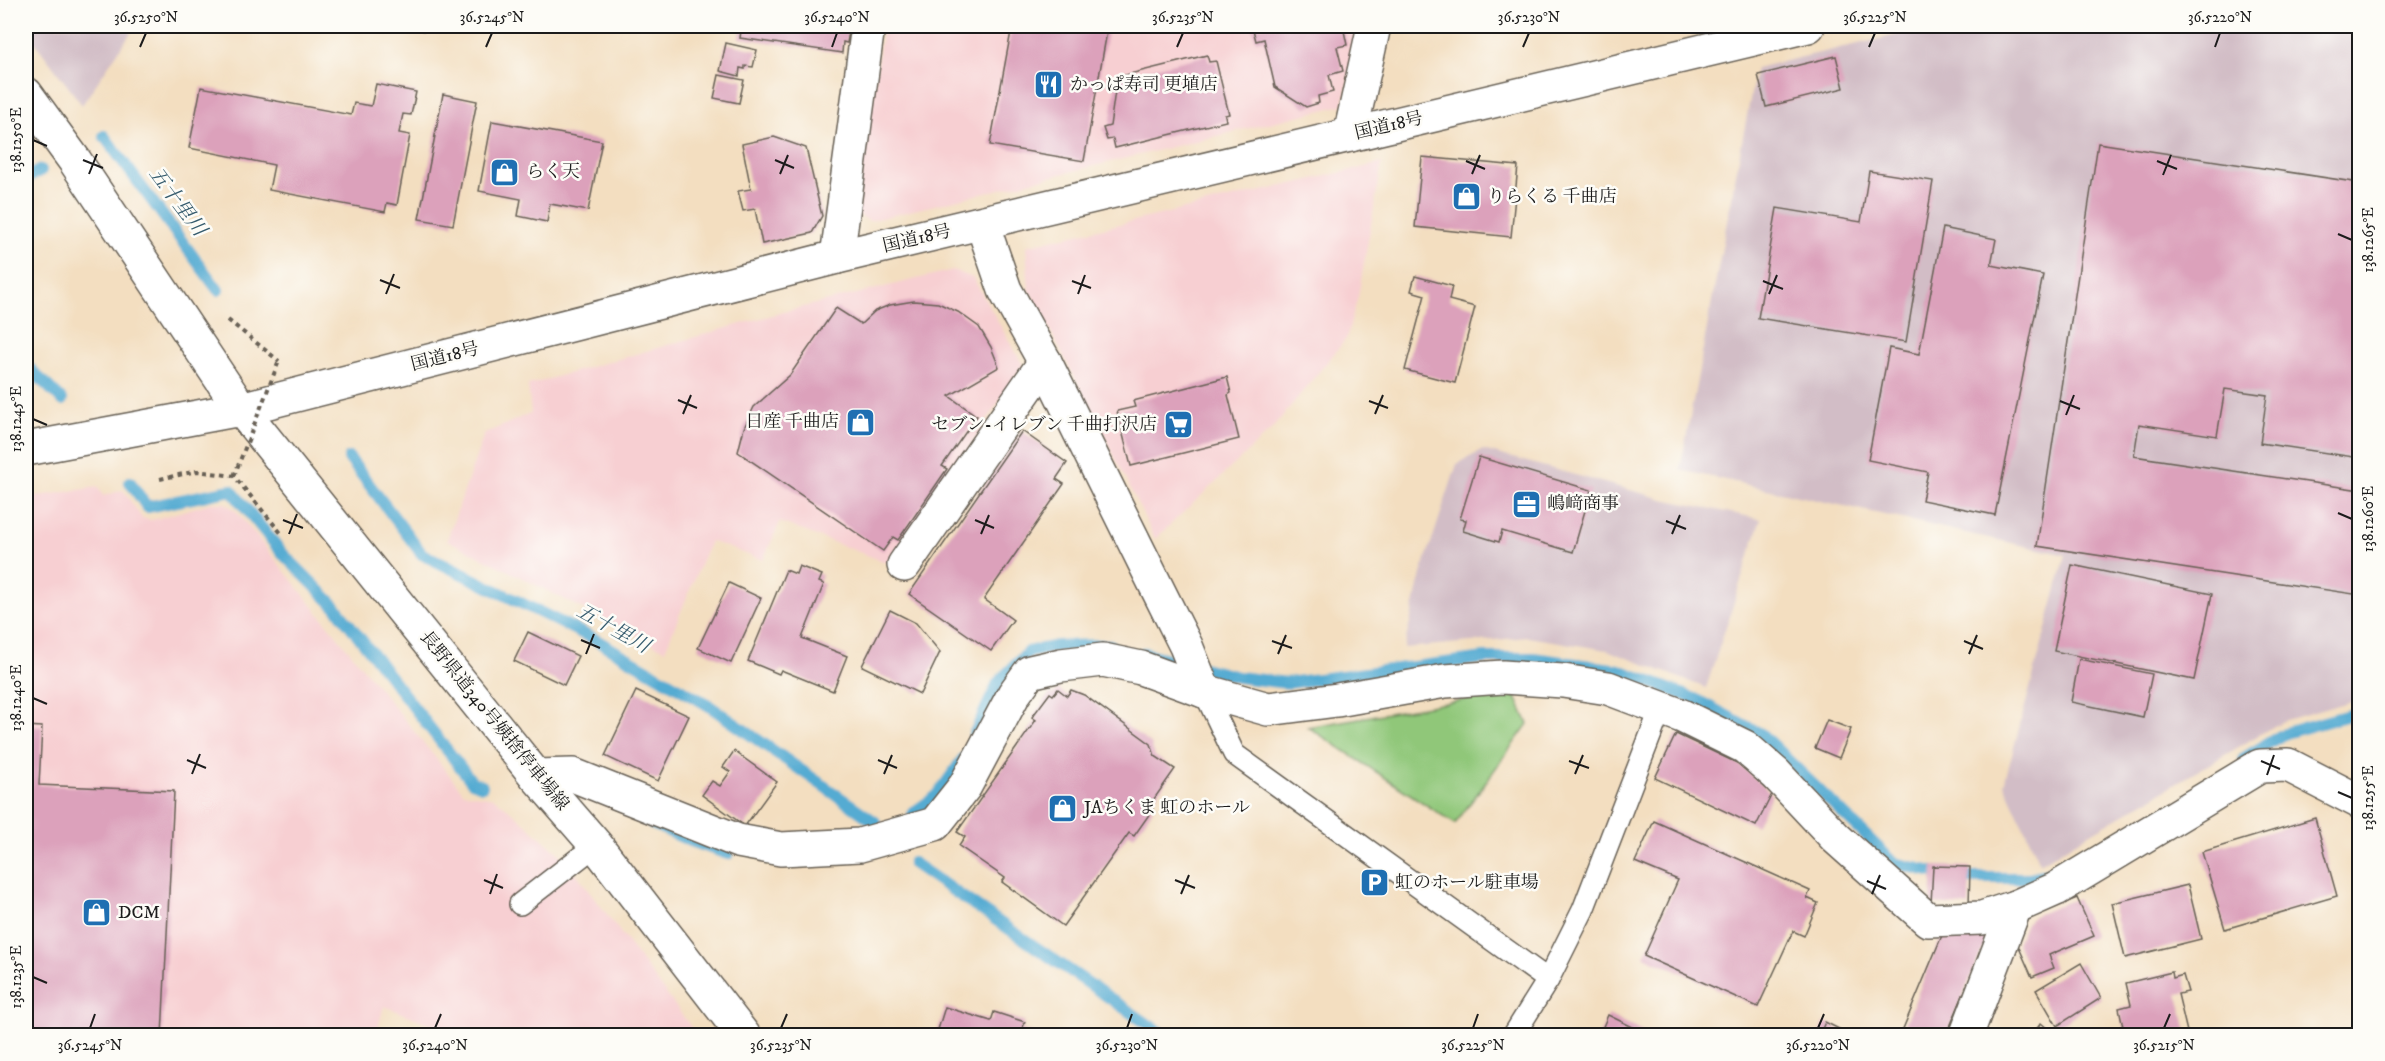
<svg xmlns="http://www.w3.org/2000/svg" width="2385" height="1061" font-family="'IM FELL DW Pica','Noto Serif JP',serif">
<rect width="100%" height="100%" fill="#fdfcf7"/>
<filter id="ink" filterUnits="userSpaceOnUse"><feTurbulence type="fractalNoise" baseFrequency=".0167" numOctaves="2"/><feDisplacementMap in="SourceGraphic" scale="12" xChannelSelector="R" yChannelSelector="G"/><feConvolveMatrix kernelMatrix="1 2 1 2 8 2 1 2 1" color-interpolation-filters="sRGB"/></filter>
<filter id="wash" filterUnits="userSpaceOnUse"><feTurbulence type="fractalNoise" baseFrequency=".008" numOctaves="4" result="noise"/><feDisplacementMap in="SourceGraphic" scale="24" xChannelSelector="R" yChannelSelector="G"/><feGaussianBlur stdDeviation="1.35" result="paint"/><feColorMatrix in="noise" values="0 0 0 0 0 0 0 0 0 0 0 0 0 0 0 0 0 1.4 0 .05"/><feComposite in="paint" operator="in"/></filter>
<g filter="url(#wash)">
<rect width="100%" height="100%" fill="#f3dec0"/>
<g fill="#f7cfd2">
<polygon points="883,26 1360,26 1343,105 869,221 855,212"/>
<polygon points="1382,163 1358,297 1346,339 1271,430 1155,539 1088,403 1029,290 1026,246"/>
<polygon points="953,270 973,278 1023,365 893,565 780,522 763,560 710,541 665,650 447,540 484,434 531,413 528,385 783,312"/>
<polygon points="98,487 103,496 123,490 142,518 152,520 211,503 225,503 236,511 464,793 494,798 516,815 567,861 697,1035 459,1035 384,1006 376,1035 26,1036 26,498"/>
</g>
<g fill="#d2bdc6">
<polygon points="26,26 134,26 132,31 82,105 26,31"/>
<polygon points="1935,26 2359,26 2359,699 2283,721 2040,863 2004,784 2066,555 1680,470 1756,68"/>
<polygon points="1483,450 1667,500 1761,519 1706,688 1607,650 1528,637 1404,648 1421,574 1457,464"/>
</g>
<polygon fill="#90c779" stroke="#56724a" stroke-width="1.5" points="1492,695 1515,695 1528,724 1455,824 1308,727"/>
<g fill="none" stroke-linecap="round" stroke-linejoin="round">
<g stroke="#55abd2" stroke-width="12">
<polyline points="104,136 218,290"/>
<polyline points="26,179 41,170"/>
<polyline points="26,365 62,400"/>
<polyline points="349,458 422,554 596,640 708,705 875,822"/>
<polyline points="130,482 147,507 231,490 283,554 335,606 472,782 482,786"/>
<polyline points="1144,653 1238,677 1287,683 1485,658 1533,658 1619,670 1695,699 1761,734 1894,863 1959,878 2030,878 2054,872 2065,865"/>
<polyline points="974,735 998,683 1028,652 1058,646 1110,645"/>
<polyline points="2244,758 2285,733 2360,712"/>
<polyline points="913,813 937,796 963,759"/>
<polyline points="652,824 691,841 728,854"/>
<polyline points="913,863 1165,1036"/>
</g>
</g>
<g id="blocks">
<g fill="#dca1bb">
<polygon points="405,26 426,26 425,31"/>
<polygon points="737,26 850,26 847,43 843,42 842,53 740,38 741,31 737,30"/>
<polygon points="1012,26 1108,26 1084,161 990,145"/>
<polygon points="1252,26 1343,26 1347,45 1337,47 1343,71 1329,75 1333,92 1318,96 1319,103 1306,107 1275,87 1264,39 1256,41"/>
<polygon points="726,43 757,50 753,67 745,66 745,69 740,68 739,76 720,71"/>
<polygon points="1207,55 1209,62 1216,61 1229,114 1225,115 1226,121 1115,148 1113,139 1107,140 1103,128 1110,126 1117,77"/>
<polygon points="1836,56 1844,88 1766,107 1758,75"/>
<polygon points="719,75 744,80 739,103 714,98"/>
<polygon points="376,84 416,92 411,115 403,114 399,133 410,135 397,205 387,203 385,212 269,190 274,165 189,148 201,87 351,115 354,103 371,106"/>
<polygon points="443,94 477,101 453,225 419,219"/>
<polygon points="492,121 602,141 588,211 550,204 547,222 518,216 521,199 479,191"/>
<polygon points="774,137 806,148 822,216 812,233 762,244 755,209 743,211 738,191 751,189 742,144"/>
<polygon points="2098,143 2360,183 2360,458 2260,443 2267,395 2225,389 2217,436 2139,424 2134,456 2360,490 2360,595 2037,546"/>
<polygon points="1422,157 1518,166 1511,237 1415,227"/>
<polygon points="1869,171 1933,181 1906,342 1758,318 1777,208 1861,222"/>
<polygon points="1943,228 1996,239 1991,265 2043,275 1995,515 1922,500 1928,472 1868,460 1889,348 1919,354"/>
<polygon points="1415,276 1452,286 1449,300 1475,307 1455,383 1405,370 1425,295 1411,291"/>
<polygon points="914,301 938,303 958,312 979,327 991,347 999,367 949,396 977,416 942,466 947,469 898,540 893,537 883,551 738,452 744,428 754,407 790,375 836,308 861,324 875,311 890,305"/>
<polygon points="1227,377 1231,393 1228,395 1239,439 1131,466 1117,411 1135,407 1133,401"/>
<polygon points="1022,431 1067,463 1056,479 1064,484 984,599 1013,620 991,651 909,594"/>
<polygon points="1479,457 1591,490 1573,552 1502,531 1499,542 1463,531 1466,520 1460,519"/>
<polygon points="2072,565 2212,594 2194,680 2054,651"/>
<polygon points="799,566 822,575 819,582 824,584 802,638 847,656 833,691 781,670 779,674 748,661 786,570 796,574"/>
<polygon points="729,583 761,598 731,663 698,648"/>
<polygon points="890,610 916,623 940,652 920,694 862,666"/>
<polygon points="528,632 578,656 564,685 514,661"/>
<polygon points="2079,659 2152,674 2143,717 2071,702"/>
<polygon points="1058,689 1067,696 1071,690 1084,695 1151,744 1155,756 1175,769 1149,806 1153,809 1134,836 1129,833 1063,926 1002,882 1005,878 959,846 965,837 957,832 1036,720 1032,717 1050,693 1053,695"/>
<polygon points="636,691 689,716 658,781 605,756"/>
<polygon points="1827,720 1851,729 1839,758 1815,748"/>
<polygon points="26,726 42,727 39,785 174,791 162,1036 26,1036"/>
<polygon points="1676,734 1739,764 1772,794 1756,826 1655,778"/>
<polygon points="734,751 777,782 745,826 702,795 712,781 720,786 730,772 723,767"/>
<polygon points="2315,818 2337,896 2225,929 2202,852"/>
<polygon points="1654,821 1810,891 1807,898 1818,903 1804,936 1793,931 1758,1007 1644,956 1678,880 1635,862"/>
<polygon points="1933,866 1970,867 1969,906 1931,904"/>
<polygon points="2188,885 2201,939 2125,958 2112,903"/>
<polygon points="2077,898 2094,936 2049,955 2054,968 2032,977 2017,943 2029,918"/>
<polygon points="1990,931 1946,1036 1900,1036 1943,933"/>
<polygon points="2081,963 2101,998 2057,1026 2036,990"/>
<polygon points="2172,972 2173,978 2183,975 2188,992 2178,994 2188,1036 2125,1036 2119,1008 2131,1005 2126,983"/>
<polygon points="945,1007 991,1021 994,1012 1025,1022 1022,1030 1040,1036 936,1036"/>
<polygon points="1608,1015 1651,1036 1599,1036"/>
<polygon points="1825,1022 1853,1036 1819,1036"/>
<polygon points="2041,1023 2056,1036 2031,1036"/>
</g>
</g>
</g>
<g filter="url(#ink)">
<use href="#blocks" fill-opacity="0" stroke="#676055" stroke-width="1.5"/>
<g fill="none" stroke-linecap="round" stroke-linejoin="round">
<defs>
<g id="service">
<polyline points="1204,691 1234,754 1548,980"/>
<polyline points="520,904 596,845"/>
<polyline points="1513,1036 1548,980 1583,910 1661,708"/>
</g>
<g id="minor">
<polyline points="26,94 75,161 241,409"/>
<polyline points="1350,135 1374,26"/>
<polyline points="982,223 1005,290 1045,362 1157,588 1186,646 1204,691"/>
<polyline points="837,257 868,26"/>
<polyline points="904,565 1045,362"/>
<polyline points="536,776 573,775 738,841 781,849 860,845 935,824 965,786 1014,694 1030,672 1061,665 1103,660 1141,668 1204,691 1268,709 1337,700 1445,681 1503,677 1563,681 1608,688 1682,716 1745,747 1776,774 1836,838 1928,920 1982,918 2015,907"/>
<polyline points="1966,1036 2015,907 2056,889 2260,766 2288,765 2360,802"/>
</g>
<polyline id="secondary" points="241,409 536,776 596,845 744,1036"/>
<polyline id="trunk" points="26,449 241,409 837,257 1808,26"/>
</defs>
<use href="#service" stroke="#676055" stroke-width="24"/>
<use href="#minor" stroke="#676055" stroke-width="36"/>
<use href="#secondary" stroke="#676055" stroke-width="36"/>
<use href="#trunk" stroke="#676055" stroke-width="36"/>
<g stroke="#676055" stroke-width="4" stroke-dasharray="4.5 4.5" stroke-linecap="butt">
<polyline points="228,320 279,361"/>
<polyline points="160,479 197,471 234,476 281,533"/>
</g>
<use href="#service" stroke="#fff" stroke-width="21"/>
<use href="#minor" stroke="#fff" stroke-width="33"/>
<use href="#secondary" stroke="#fff" stroke-width="33"/>
<use href="#trunk" stroke="#fff" stroke-width="33"/>
<polyline stroke="#676055" stroke-width="4" stroke-dasharray="4.5 4.5" stroke-linecap="butt" points="234,476 279,361"/>
</g>
</g>
<path fill="none" stroke="#1c1c1c" stroke-width="2" d="M140,47L146,33M486,47L492,33M832,47L837,33M1177,47L1183,33M1523,47L1529,33M1869,47L1875,33M2215,47L2220,33M33,140L47,146M83,160L103,168M775,160L794,168M1466,161L1485,169M2157,161L2177,169M89,174L97,154M780,174L788,155M1472,174L1480,155M2163,175L2171,155M2338,234L2352,240M380,280L400,288M1072,281L1091,288M1763,281L1783,289M386,294L394,274M1078,294L1085,275M1769,294L1777,275M678,400L697,408M1369,401L1388,408M2060,401L2080,409M683,414L691,395M1375,414L1383,395M2066,415L2074,395M33,419L47,425M2338,513L2352,519M283,520L303,528M975,520L994,528M1666,521L1686,529M289,534L297,514M981,534L989,515M1672,534L1680,515M581,640L600,648M1272,641L1292,648M1964,641L1983,649M586,654L594,634M1278,654L1286,635M1969,654L1977,635M33,698L47,704M187,760L206,768M878,760L897,768M1569,761L1589,768M2261,761L2280,769M192,774L200,754M884,774L892,755M1575,774L1583,755M2267,775L2274,755M2338,792L2352,798M484,880L503,888M1175,880L1195,888M1867,881L1886,889M490,894L497,874M1181,894L1189,875M1872,894L1880,875M33,977L47,983M90,1028L95,1014M435,1028L441,1014M781,1028L787,1014M1127,1028L1132,1014M1473,1028L1478,1014M1818,1028L1824,1014M2164,1028L2170,1014"/>
<defs>
<symbol id="restaurant-square" viewBox="-11 -11 22 22"><rect x="-9" y="-9" width="18" height="18" rx="4" fill="#1f6fb2" stroke="#fdfcf7"/><path d="M-5-6h1v4h1v-4h1v4h1v-4h1v5L-1.5 .5V6h-2V.5L-5-1ZM5-6V6H3V1.5H1.5Q1.5-4 5-6Z" fill="#fff"/></symbol>
<symbol id="shop-square" viewBox="-11 -11 22 22"><rect x="-9" y="-9" width="18" height="18" rx="4" fill="#1f6fb2" stroke="#fdfcf7"/><path d="M-5-2.5h2.3a2.7 3.5 0 0 1 5.4 0H5L5.5 6h-11ZM-1.5-2.5h3a1.5 2.3 0 0 0-3 0Z" fill="#fff"/></symbol>
<symbol id="supermarket-square" viewBox="-11 -11 22 22"><rect x="-9" y="-9" width="18" height="18" rx="4" fill="#1f6fb2" stroke="#fdfcf7"/><path d="M-6-5.5h2.5l.6 2H6L4.5 2H-2.5L-4.4-4H-6ZM-1.5 3.2a1.3 1.3 0 1 0 .1 0ZM3 3.2a1.3 1.3 0 1 0 .1 0Z" fill="#fff"/></symbol>
<symbol id="office-square" viewBox="-11 -11 22 22"><rect x="-9" y="-9" width="18" height="18" rx="4" fill="#1f6fb2" stroke="#fdfcf7"/><path d="M-6-3h4V-5.5h4V-3h4V5H-6ZM-1-4.5V-3h2v-1.5ZM-6 0V1H6V0Z" fill="#fff"/></symbol>
<symbol id="parking-square" viewBox="-11 -11 22 22"><rect x="-9" y="-9" width="18" height="18" rx="4" fill="#1f6fb2" stroke="#fdfcf7"/><path d="M-3.5-5.5H1a3.5 3.5 0 0 1 0 7H-1V5.5H-3.5ZM-1-3.4V-.6H.8a1.4 1.4 0 0 0 0-2.8Z" fill="#fff"/></symbol>
</defs>
<g fill-rule="evenodd">
<use href="#restaurant-square" x="1032" y="68" width="33" height="33"/>
<use href="#shop-square" x="488" y="156" width="33" height="33"/>
<use href="#shop-square" x="1450" y="180" width="33" height="33"/>
<use href="#shop-square" x="844" y="406" width="33" height="33"/>
<use href="#supermarket-square" x="1162" y="408" width="33" height="33"/>
<use href="#office-square" x="1510" y="488" width="33" height="33"/>
<use href="#shop-square" x="1046" y="792" width="33" height="33"/>
<use href="#parking-square" x="1358" y="866" width="33" height="33"/>
<use href="#shop-square" x="80" y="896" width="33" height="33"/>
</g>
<g text-anchor="middle" dominant-baseline="central" stroke-width="5" stroke-linejoin="round" paint-order="stroke">
<g font-size="18" fill="#1c1c1c" stroke="#fdfcf7" text-anchor="start">
<text x="1070" y="85">かっぱ寿司 更埴店</text>
<text x="526" y="172">らく天</text>
<text x="1487" y="197">りらくる 千曲店</text>
<text x="839" y="422" text-anchor="end">日産 千曲店</text>
<text x="1157" y="425" text-anchor="end">セブン-イレブン 千曲打沢店</text>
<text x="1547" y="504">嶋﨑商事</text>
<text x="1084" y="808">JAちくま 虹のホール</text>
<text x="1395" y="883">虹のホール駐車場</text>
<text x="118" y="913">DCM</text>
</g>
<g font-size="18" fill="#1c1c1c" stroke="#fdfcf7">
<text transform="translate(1389 126) rotate(-13)">国道18号</text>
<text transform="translate(917 239) rotate(-13)">国道18号</text>
<text transform="translate(445 357) rotate(-14)">国道18号</text>
<text transform="translate(494 721) rotate(51)">長野県道340号姨捨停車場線</text>
</g>
<g font-size="20" font-style="italic" fill="#365c6e" stroke="#fdfcf7">
<text transform="translate(177 202) rotate(53)">五十里川</text>
<text transform="translate(613 629) rotate(29)">五十里川</text>
</g>
</g>
<rect width="2385" height="1061" fill="none" stroke="#fdfcf7" stroke-width="66"/>
<rect x="33" y="33" width="2319" height="995" fill="none" stroke="#1c1c1c" stroke-width="2"/>
<g font-size="15" text-anchor="middle" fill="#1c1c1c">
<text x="146" y="22">36.5250°N</text>
<text x="492" y="22">36.5245°N</text>
<text x="837" y="22">36.5240°N</text>
<text x="1183" y="22">36.5235°N</text>
<text x="1529" y="22">36.5230°N</text>
<text x="1875" y="22">36.5225°N</text>
<text x="2220" y="22">36.5220°N</text>
<text transform="translate(16 140) rotate(-90)" y="5">138.1250°E</text>
<text transform="translate(2368 240) rotate(-90)" y="5">138.1265°E</text>
<text transform="translate(16 419) rotate(-90)" y="5">138.1245°E</text>
<text transform="translate(2368 519) rotate(-90)" y="5">138.1260°E</text>
<text transform="translate(16 698) rotate(-90)" y="5">138.1240°E</text>
<text transform="translate(2368 798) rotate(-90)" y="5">138.1255°E</text>
<text transform="translate(16 977) rotate(-90)" y="5">138.1235°E</text>
<text x="90" y="1050">36.5245°N</text>
<text x="435" y="1050">36.5240°N</text>
<text x="781" y="1050">36.5235°N</text>
<text x="1127" y="1050">36.5230°N</text>
<text x="1473" y="1050">36.5225°N</text>
<text x="1818" y="1050">36.5220°N</text>
<text x="2164" y="1050">36.5215°N</text>
</g>
</svg>
